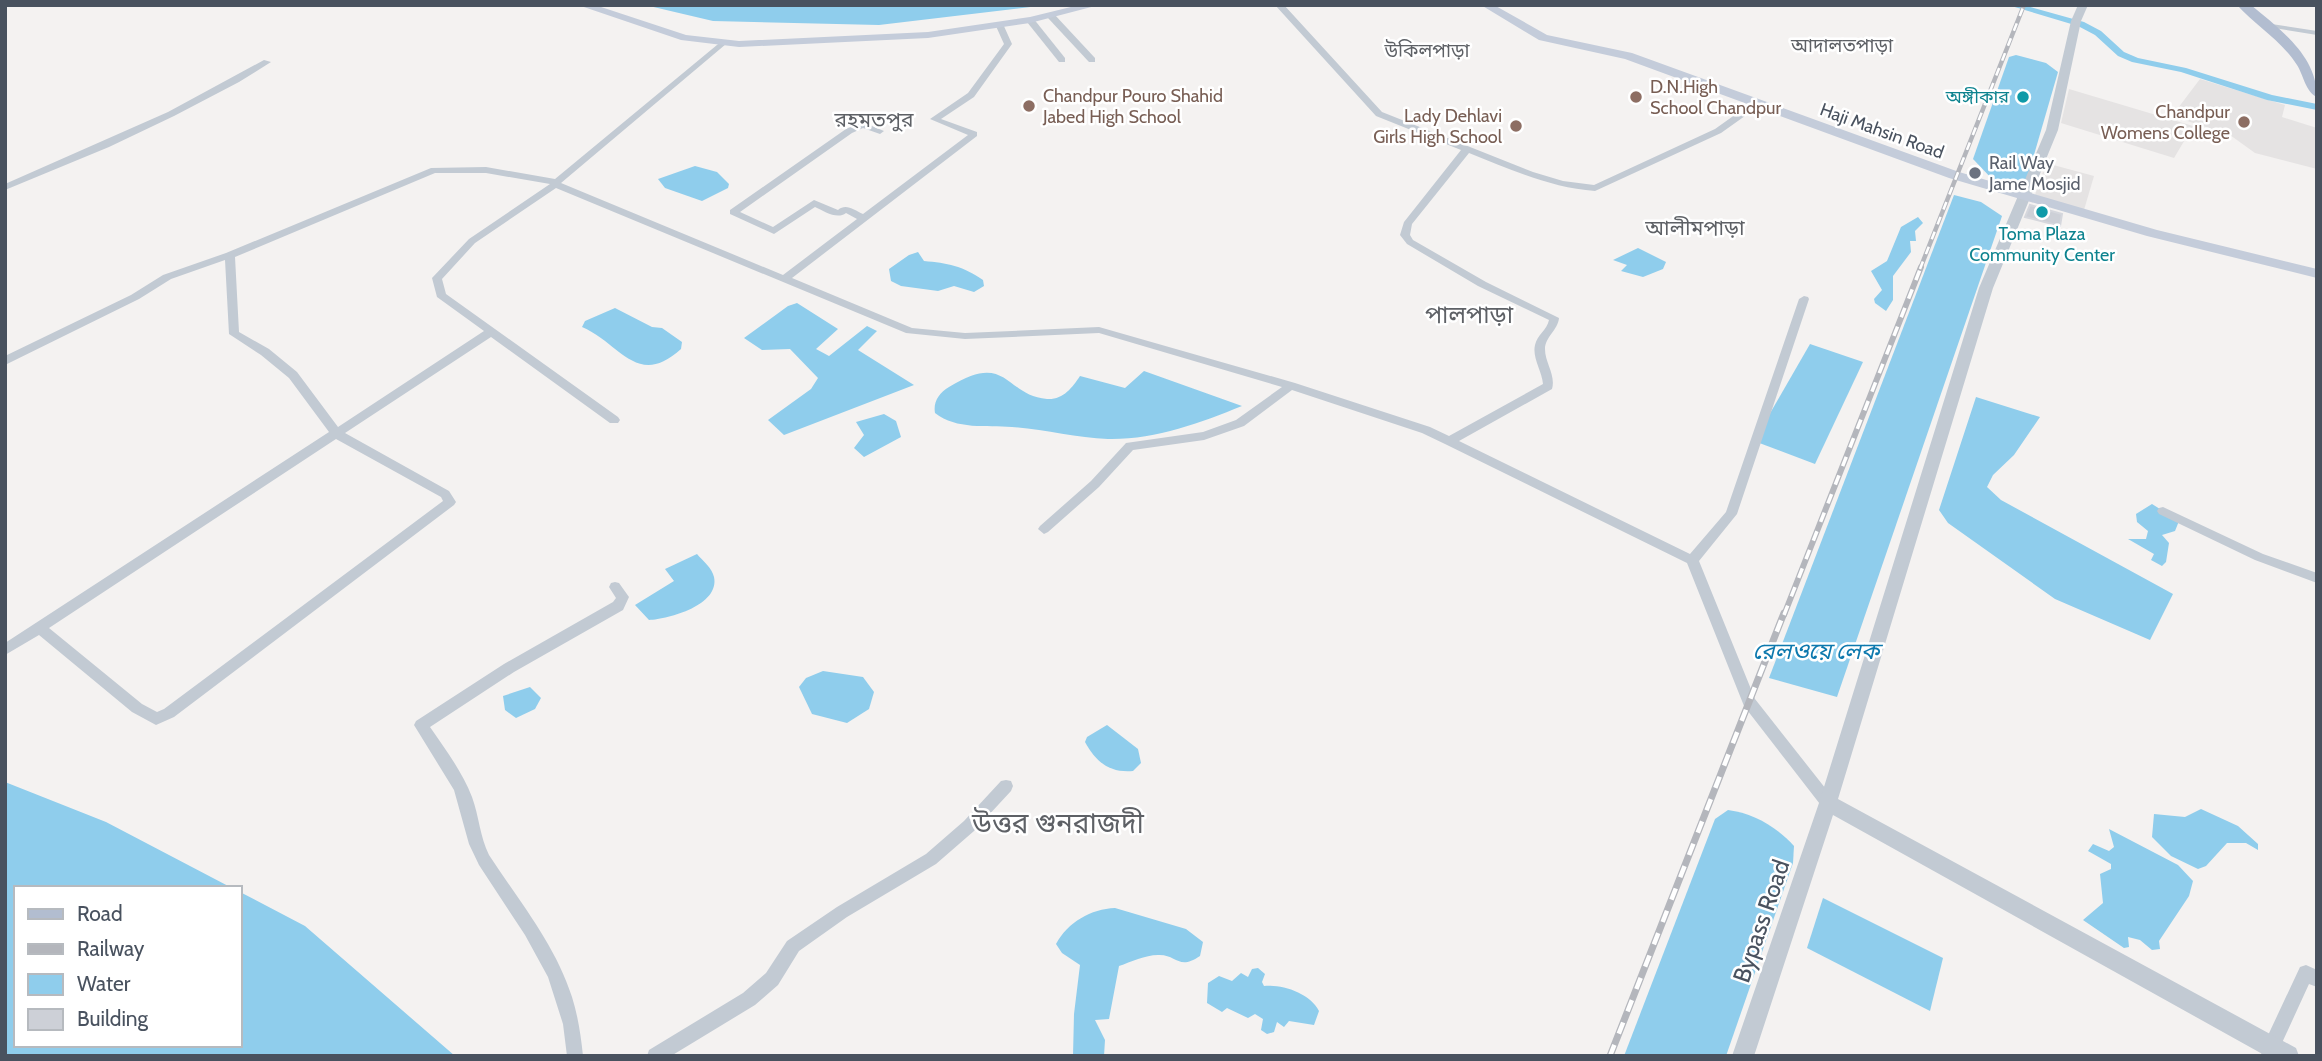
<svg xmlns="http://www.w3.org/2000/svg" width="2322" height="1061" font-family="Cabin,'Noto Sans Bengali',sans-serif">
<rect width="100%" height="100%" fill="#f4f2f1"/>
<g fill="#e5e3e3">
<polygon points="2200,79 2285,105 2282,117 2317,128 2317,169 2255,153 2230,135 2172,116"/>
<polygon points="2069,89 2193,126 2174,158 2061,123"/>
<polygon points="2046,163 2094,176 2084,210 2035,195"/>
</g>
<g fill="#8fcdec">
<polygon points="645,5 1047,5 879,25 713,21"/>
<polygon points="2016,55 2046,63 2058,72 2025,186 2019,190 1994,181 1973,159 2009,57"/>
<polygon points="695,166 717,172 729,184 728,188 702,201 665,188 658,179"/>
<polygon points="1954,195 1981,202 2002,216 1837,697 1769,678"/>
<polygon points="1918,217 1923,223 1915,231 1916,241 1910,241 1911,252 1893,276 1893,300 1886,311 1875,303 1874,299 1882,290 1871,271 1887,261 1901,227"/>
<polygon points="1638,248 1666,262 1663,269 1643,277 1621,271 1627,265 1613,260"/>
<path d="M918,252L924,261C947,263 963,266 983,280L984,286L974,292L954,286L938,291L901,286L891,281L889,269L909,255Z"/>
<polygon points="797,303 838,329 816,349 829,356 867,326 877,331 858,350 914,385 784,435 768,420 811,389 818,378 790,349 762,350 744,338 788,306"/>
<path d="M615,308L652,327L662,328L682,342L681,349C637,389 620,343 582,327L585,321Z"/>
<polygon points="1810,344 1863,362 1815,464 1754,441"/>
<path d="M1144,371L1242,406C1200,423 1154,440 1108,439C1076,438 1044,429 1012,427C986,425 957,430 935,413C933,402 939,393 949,387C1008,350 1005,396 1047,399C1063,400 1072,388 1080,376L1125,388Z"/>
<polygon points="1976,397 2040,417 2014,455 1993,475 1987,487 2001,500 2173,594 2150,640 2055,599 1948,523 1939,510"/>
<polygon points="884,414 896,421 901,437 864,457 854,448 864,435 856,422"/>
<polygon points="2152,504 2179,521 2175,531 2162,535 2169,543 2166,562 2162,566 2151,560 2154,554 2128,539 2146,539 2148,531 2137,522 2136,514"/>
<path d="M697,554C703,561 712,568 714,577C720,605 669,619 649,620L635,605L674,581L665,569Z"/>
<polygon points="823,671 863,677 874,692 869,709 847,723 812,714 799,687 806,678"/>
<polygon points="530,687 541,698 535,709 516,718 505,710 503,696"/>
<path d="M1107,725L1138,749L1141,763L1133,771C1109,773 1096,762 1085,742L1087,737Z"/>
<polygon points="5,782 106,822 232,888 16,888 16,1045 240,1045 240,892 305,926 455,1056 5,1056"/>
<polygon points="2201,809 2238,826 2258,844 2258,850 2246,843 2227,843 2206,866 2198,869 2171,856 2152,837 2154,814 2185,817"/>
<path d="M1728,810C1753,813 1777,827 1794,846L1793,863L1726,1056H1624L1715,819Z"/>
<polygon points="2109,829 2178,865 2193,881 2189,896 2159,941 2160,949 2152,950 2140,940 2128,937 2129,947 2124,948 2083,920 2103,903 2100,874 2111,869 2111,864 2088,851 2093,844 2109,851 2114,847"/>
<polygon points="1823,898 1943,958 1930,1011 1807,948"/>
<path d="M1115,908L1186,929L1203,942L1200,956C1178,971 1177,954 1158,955C1145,955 1131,962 1119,966L1109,1019L1095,1020L1105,1040L1104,1056H1073L1074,1014L1080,965L1062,953L1056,944C1068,922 1091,909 1115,908Z"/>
<path d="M1258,968L1265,974L1262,982L1264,986C1282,984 1310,993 1319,1011L1314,1025L1289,1021L1284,1027L1277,1022L1274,1032L1267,1034L1261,1030L1263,1019L1255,1014L1248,1018L1227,1008L1222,1012L1207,1003L1208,983L1219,976L1232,981L1241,973L1248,977L1252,969Z"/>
</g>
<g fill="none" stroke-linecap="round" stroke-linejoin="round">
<polygon fill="#8fcdec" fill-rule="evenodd" points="2008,5 2023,5 2084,22 2101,31 2124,52 2138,58 2186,68 2272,95 2317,104 2317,110 2267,100 2181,72 2132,62 2118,56 2095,35 2078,26"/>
</g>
<polygon fill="#cdd0d7" stroke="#d5d7dd" stroke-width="2" points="2030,205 2062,214 2060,226 2025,217"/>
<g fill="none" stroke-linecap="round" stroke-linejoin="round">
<g fill="#c2cad3" fill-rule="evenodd">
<path d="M1275,5H1284L1382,112L1533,172L1563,181L1594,185L1715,129L1753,102H1759V106L1721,133L1595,191C1550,188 1510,169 1469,153L1412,224L1410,235L1413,240L1486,282L1559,318C1558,330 1545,337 1545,349C1545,363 1556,375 1552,389L1459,441L1690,554L1726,512L1799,299L1804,296L1808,297L1809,299L1737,514L1699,561L1755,699L1833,798L1835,803L1833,808L1828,810L1823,808L1744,706L1687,563L1445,444L1422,433L1292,390L1244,426L1204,440L1133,450L1099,487L1048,532L1044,534L1038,529L1040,526L1091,481L1126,443L1203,432L1236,420L1282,387L1099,333L965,339L906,333L556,188L475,243L442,279L446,294L618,417L620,420L618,423H610L491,337L345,433L449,491L456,502L454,505L174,717L156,725L132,712L39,635L5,655V643L329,432L289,378L261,355L229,334L225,260L171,279L139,299L5,365V356L131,295L163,275L226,253L431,168L486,167L555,179L723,40L727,42L726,44L561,183L783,275L857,219L846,213C837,220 824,211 815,207L774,234L730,214V210L846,129L862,122L884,131L880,134L863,128L852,133L740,212L773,227L814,200L838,210C846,203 854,210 863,214L968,135L930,119L968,93L1004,44L995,24L999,22L1003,24L1012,44L974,97L941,119L977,132V136L792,278L912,328L965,333L1099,327L1295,383L1430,427L1449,436L1543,384C1542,371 1532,358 1535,345C1537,335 1547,330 1549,320L1478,286L1407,244L1400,235L1404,222L1461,150L1376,116ZM435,173H486L550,184L469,239L432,278L437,297L484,331L338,427L297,372L269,349L239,332L235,257ZM336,439L441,497L443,501L164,709L157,712L142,704L49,628Z"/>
<polygon points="1048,14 1054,14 1095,58 1095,62 1089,62 1048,18"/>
<polygon points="1027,18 1033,18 1065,58 1065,62 1059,62 1027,22"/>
<polygon points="2265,23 2317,31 2317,35 2268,27 2265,27"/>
<polygon points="264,60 271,62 239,82 174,116 109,147 5,190 5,184 168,112"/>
<polygon points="2163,507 2263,554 2317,573 2317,583 2255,560 2159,514 2157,511 2159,508"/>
<path d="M615,582L619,583L629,597L623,610L514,672L430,727C445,749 462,771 472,797C479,816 480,837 489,855C519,901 555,944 572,997C578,1016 581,1036 583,1056H567L563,1024L548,977L525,935L479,865L469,844L454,790L414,725L416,721L504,664L613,602L616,598L609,587L611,583Z"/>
<polygon points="1006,780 1011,781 1013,786 1011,791 974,831 936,864 847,917 799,951 778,985 755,1005 671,1056 647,1056 649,1050 743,993 766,973 787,941 837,907 926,854 964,821 1001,781"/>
<polygon points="2306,965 2317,970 2317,987 2309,984 2276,1056 2262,1056 2261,1052 2263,1046 2300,967"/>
</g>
<polygon fill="#c2cad3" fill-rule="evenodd" points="2078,5 2088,5 2081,21 2058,130 1993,288 1838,799 2296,1048 2299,1056 2266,1056 1833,815 1754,1056 1732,1056 1819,803 1979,288 2046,130 2071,21"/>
<g fill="#c4ccda" fill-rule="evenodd">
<polygon points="578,5 595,5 686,35 739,41 928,32 1030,17 1079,5 1099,5 1030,23 928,38 739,47 681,40"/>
<polygon points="1481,5 1494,5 1547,35 1632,53 1959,172 2157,230 2317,269 2317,278 2147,236 1949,178 1625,59 1539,40"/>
</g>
<path fill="#b2bdd0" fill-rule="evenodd" d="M2237,5H2251C2281,30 2317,56 2317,97C2306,93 2303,74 2297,65C2281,40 2256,26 2237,5Z"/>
<defs>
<polyline id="rail-far2" points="1920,269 2024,5"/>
<polyline id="rail-far1" points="1784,615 1921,267"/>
<polyline id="rail" points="1610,1056 1784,613"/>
</defs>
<use href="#rail-far2" stroke="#b4b6bc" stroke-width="4.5"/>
<use href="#rail-far1" stroke="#b4b6bc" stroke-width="6"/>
<use href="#rail" stroke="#b4b6bc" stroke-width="7"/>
<use href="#rail-far2" stroke="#fff" stroke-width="2.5" stroke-dasharray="8" stroke-linecap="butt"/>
<use href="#rail-far1" stroke="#fff" stroke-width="3.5" stroke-dasharray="10" stroke-linecap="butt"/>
<use href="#rail" stroke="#fff" stroke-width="4.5" stroke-dasharray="12" stroke-linecap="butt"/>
</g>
<g fill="#8d6e63" stroke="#fff" stroke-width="2.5">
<circle cx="1636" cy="97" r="7"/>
<circle cx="1029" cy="106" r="7"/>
<circle cx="2244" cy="122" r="7"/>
<circle cx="1516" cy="126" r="7"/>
</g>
<g fill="#0f9aa8" stroke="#fff" stroke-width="2.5">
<circle cx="2023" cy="97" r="7"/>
<circle cx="2042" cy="212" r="7"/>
</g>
<circle fill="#6b7280" stroke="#fff" stroke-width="2.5" cx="1975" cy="173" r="7"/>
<g text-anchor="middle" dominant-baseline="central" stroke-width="5" stroke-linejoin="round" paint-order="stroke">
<g font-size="18" fill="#785e54" stroke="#fff" text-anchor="start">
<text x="1650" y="87">D.N.High<tspan x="1650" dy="21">School Chandpur</tspan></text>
<text x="1043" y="96">Chandpur Pouro Shahid<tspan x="1043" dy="21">Jabed High School</tspan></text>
<text x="2230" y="112" text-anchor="end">Chandpur<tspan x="2230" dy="21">Womens College</tspan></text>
<text x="1502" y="116" text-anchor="end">Lady Dehlavi<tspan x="1502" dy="21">Girls High School</tspan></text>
</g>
<g font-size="18" fill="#0d838f" stroke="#fff" text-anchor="end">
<text x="2009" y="97">অঙ্গীকার</text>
<text x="2042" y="234" text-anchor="middle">Toma Plaza<tspan x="2042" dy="21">Community Center</tspan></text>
</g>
<g font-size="18" fill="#49525f" stroke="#fff">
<text transform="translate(1882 131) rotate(20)">Haji Mahsin Road</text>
</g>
<g font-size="18" fill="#5b616d" stroke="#fff" text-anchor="start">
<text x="1989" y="163">Rail Way<tspan x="1989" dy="21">Jame Mosjid</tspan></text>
</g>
<g font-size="19" fill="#5e6166" stroke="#fff">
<text x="1842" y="45">আদালতপাড়া</text>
<text x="1427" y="50">উকিলপাড়া</text>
</g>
<g font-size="21" fill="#5e6166" stroke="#fff">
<text x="874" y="119">রহমতপুর</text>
<text x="1695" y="227">আলীমপাড়া</text>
</g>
<g font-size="23" font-style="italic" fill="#0d79ae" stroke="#fff">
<text x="1816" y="651">রেলওয়ে লেক</text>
</g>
<g font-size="24" fill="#5e6166" stroke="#fff">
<text x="1469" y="314">পালপাড়া</text>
</g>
<g font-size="24" fill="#49525f" stroke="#fff">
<text transform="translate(1761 921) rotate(-71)">Bypass Road</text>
</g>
<g font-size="28" fill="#5e6166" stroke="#fff">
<text x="1058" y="823">উত্তর গুনরাজদী</text>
</g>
</g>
<rect width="2322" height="1061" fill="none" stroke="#49525f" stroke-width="14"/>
<rect x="14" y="886" width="228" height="161" fill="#ffffff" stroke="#b6babf" stroke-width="2"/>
<rect x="28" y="909" width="35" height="10" fill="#b2bdd0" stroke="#b6babf" stroke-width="2"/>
<text x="77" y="921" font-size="21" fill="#49525f">Road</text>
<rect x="28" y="944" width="35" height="10" fill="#b4b6bc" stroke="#b6babf" stroke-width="2"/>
<text x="77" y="956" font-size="21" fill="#49525f">Railway</text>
<rect x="28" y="974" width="35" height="21" fill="#8fcdec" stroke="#b6babf" stroke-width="2"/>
<text x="77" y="991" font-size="21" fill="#49525f">Water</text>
<rect x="28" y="1009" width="35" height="21" fill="#cdd0d7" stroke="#b6babf" stroke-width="2"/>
<text x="77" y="1026" font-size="21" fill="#49525f">Building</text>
</svg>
